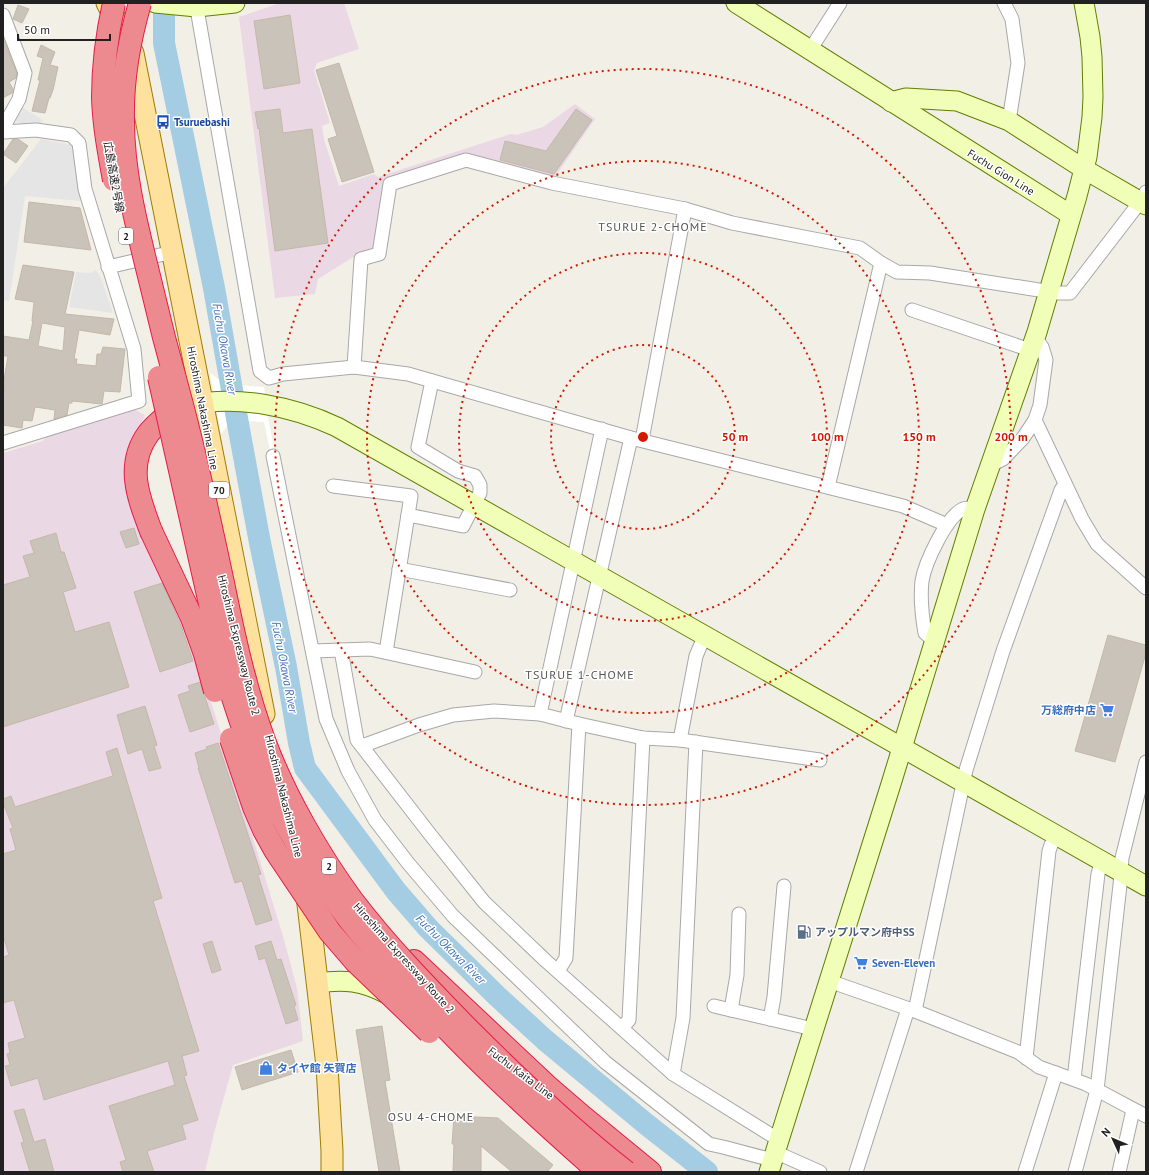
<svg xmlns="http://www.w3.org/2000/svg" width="1149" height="1175" font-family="'PT Sans','Noto Sans JP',sans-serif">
<rect width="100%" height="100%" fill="#f2efe7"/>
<g fill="#ebd8e5">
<polygon points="280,3 344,3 359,49 317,63 314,70 330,123 322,126 324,139 339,186 374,174 378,177 511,134 516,135 543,127 575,104 595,119 555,177 468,154 387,181 377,247 358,254 318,279 315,294 275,298 239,17"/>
<polygon points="131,408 145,415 131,444 166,575 202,672 283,936 297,988 303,1041 233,1065 214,1133 205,1172 3,1172 3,453 43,441 50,432"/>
</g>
<g fill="#e5e5e5">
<polygon points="20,106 43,120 39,127 21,123 12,120"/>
<polygon points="41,139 72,145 81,201 25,196 9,301 3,300 3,188"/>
<polygon points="96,270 101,278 113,313 69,307 76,272 90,273"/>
</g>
<polygon fill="#fff" points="210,373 225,384 264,387 268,417 322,696 264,422 232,420 221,434"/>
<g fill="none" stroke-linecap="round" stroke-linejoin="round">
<polyline stroke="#a4cce2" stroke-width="22" points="164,3 164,43 214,288 238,424 260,543 286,667 299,743 305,768 396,891 428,928 497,996 545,1040 646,1124 707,1172"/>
</g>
<g fill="#cac3b9" stroke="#c4b8a8" fill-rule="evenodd">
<polygon points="18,5 29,9 22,23 13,19"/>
<polygon points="290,15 300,83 264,89 254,21"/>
<polygon points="3,38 17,74 16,78 9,82 13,89 12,93 3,98"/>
<polygon points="41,45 55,52 50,65 58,67 53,90 50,98 49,98 45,113 32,111 40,80 38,80 43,58 37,56"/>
<polygon points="339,63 374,172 342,182 328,139 337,136 316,70"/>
<polygon points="280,109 283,133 312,129 328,243 275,251 259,128 258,129 255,112"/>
<polygon points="576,109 592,120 554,174 500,160 505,141 546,151"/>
<polygon points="13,139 18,139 28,146 16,163 3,154"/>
<polygon points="29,202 80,208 91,250 24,242"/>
<path d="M23,265L74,272L65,314L114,319L110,335L79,330L74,359H77L76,364L96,366L97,354H101L103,347L125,349L120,392L104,391L102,404L72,401V403H69L67,415L54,419L55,410L35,407L32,421L23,420L22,428L3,425V395L5,386H3L8,356H3V336L29,340L33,321H32L34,302L15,299ZM42,323L65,327L63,351L38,346Z"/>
<polygon points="134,528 139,544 126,548 120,532"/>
<polygon points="56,533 61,552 64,552 76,588 63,592 75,632 109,622 129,687 3,727 3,585 30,577 23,556 34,553 30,541"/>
<polygon points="162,583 180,623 193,661 160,672 134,592"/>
<polygon points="1108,635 1146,645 1146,653 1115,762 1075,751"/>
<polygon points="200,682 214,724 190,732 178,695 190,691 188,686"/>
<polygon points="145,706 157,745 154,746 161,768 149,771 142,749 128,754 117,715"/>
<polygon points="218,743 261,874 258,875 272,920 256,925 242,881 235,883 198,768 199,768 195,753 207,749 206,747"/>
<polygon points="117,748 162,898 153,901 199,1051 182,1056 187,1075 184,1076 198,1120 182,1125 186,1139 147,1151 154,1172 123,1172 120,1162 126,1160 109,1106 175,1085 168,1061 44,1100 38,1078 11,1086 5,1066 10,1065 7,1054 10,1053 8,1043 25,1038 14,1000 3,1003 3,957 9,955 3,935 3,854 16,850 10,829 13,828 3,803 3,799 11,796 15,807 113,776 106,752"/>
<polygon points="212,941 221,970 212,973 203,944"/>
<polygon points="271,941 277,960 281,959 296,1005 294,1006 298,1020 286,1024 265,958 259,960 255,946"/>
<polygon points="382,1026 390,1080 385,1081 400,1172 379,1172 356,1030"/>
<polygon points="291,1050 298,1072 242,1090 235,1067"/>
<polygon points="24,1109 34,1142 45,1139 54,1172 30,1172 21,1143 24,1142 14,1111"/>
<polygon points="454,1116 498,1118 553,1165 547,1172 512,1172 481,1146 481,1172 453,1172 454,1144 452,1144"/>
</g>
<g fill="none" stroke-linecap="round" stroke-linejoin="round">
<defs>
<g id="street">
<polyline points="196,3 260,371 269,378 283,374 354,367 408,374 631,438 903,506 947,525"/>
<polyline points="1004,3 1012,19 1018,63 1009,121"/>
<polyline points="3,15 25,73 19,99 3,128"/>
<polyline points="810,50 840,3"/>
<polyline points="3,132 36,130 71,135 79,143 85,189 134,349 139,401 3,443"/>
<polyline points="108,267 173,252"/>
<polyline points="912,310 1030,350"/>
<polyline points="354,367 361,259 379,254 390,184 466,160 552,183 685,209 732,223 860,248 881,263 897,272 930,273 1058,293 1070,293 1140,202 1146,192"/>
<polyline points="1035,420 1082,519 1097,544 1146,588"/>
<polyline points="642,440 685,209"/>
<polyline points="273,456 326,719 348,771 375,820 408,863 453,916 605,1062 709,1144 723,1147 772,1160"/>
<polyline points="991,465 1003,459 1023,438 1035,420 1040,405 1046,360 1042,347 1035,337"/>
<polyline points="333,486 411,496 386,652"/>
<polyline points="828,487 881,263"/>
<polyline points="408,515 463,526 480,493 480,485 475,476 458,471 418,447 432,381"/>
<polyline points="399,569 510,590"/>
<path d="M934,641L925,633C922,616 920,599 922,581C925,563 946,517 963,509C967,507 971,509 975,509"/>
<polyline points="341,650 370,649 475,672"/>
<polyline points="313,651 341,650 357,740 429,833 484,902 546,961 673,1074 779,1140"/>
<polyline points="540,714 602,429"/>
<polyline points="566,721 631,438"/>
<polyline points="680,740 696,656 705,635"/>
<polyline points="362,746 419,725 453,715 494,711 540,714 579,724 643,738 680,740 820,760"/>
<polyline points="558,971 566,958 579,724"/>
<polyline points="829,981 915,1011 1018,1052 1039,1067 1086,1084 1146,1116"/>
<polyline points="714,1006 813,1029"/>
<polyline points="731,1010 737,975 739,914"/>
<polyline points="915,1011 966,770 1003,651 1061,490 1065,484"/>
<polyline points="770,1019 774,997 784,886"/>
<polyline points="622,1028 629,1020 643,738"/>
<polyline points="1026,1058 1049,851 1051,845 1056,835"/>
<polyline points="673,1074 683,1018 696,742"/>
<polyline points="1074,1079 1098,874 1102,860"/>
<polyline points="775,1152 820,1172"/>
<polyline points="856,1172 908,1009"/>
<polyline points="1025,1172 1056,1073"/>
<polyline points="1075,1172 1097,1090 1120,885 1122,858 1146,762"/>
<polyline points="1119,1172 1133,1110"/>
</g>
<g id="secondary">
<polyline points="155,3 197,7 235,3"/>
<polyline points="736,3 1071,215"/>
<polyline points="891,102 906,98 957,101 1009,121 1084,169 1146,205"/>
<path d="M188,405C238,395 292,406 337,427L1146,886"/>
<path d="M317,983C344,979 363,981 387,994"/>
<polyline points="769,1172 891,784 975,509 1037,332 1077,196 1087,157 1092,117 1093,97 1092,57 1090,37 1084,3"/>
</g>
<g id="primary">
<polyline points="107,3 133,53 264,714"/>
<polyline points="307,896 327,1066 332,1151 332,1172"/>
</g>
<g id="highway">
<path d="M151,531C139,499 125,466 148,434C155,424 167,416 177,407"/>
<polyline points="414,961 547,1086 583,1117 650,1172"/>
</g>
</defs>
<use href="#street" stroke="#a8a8a8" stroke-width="15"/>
<use href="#secondary" stroke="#617f00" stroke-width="21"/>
<use href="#primary" stroke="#9d7d00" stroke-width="23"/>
<use href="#highway" stroke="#e71c48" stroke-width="24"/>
<use href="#street" stroke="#fff" stroke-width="13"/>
<use href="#secondary" stroke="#f1feb8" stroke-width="19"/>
<use href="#primary" stroke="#ffe19e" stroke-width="21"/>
<use href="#highway" stroke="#ed8a90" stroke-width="22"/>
<defs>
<g id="highway-bridge">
<path d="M114,3C107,34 103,66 103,98C104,126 109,153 114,180"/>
<path d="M140,3C129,41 122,82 123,121C123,172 136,223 148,272C158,315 169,358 181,401C197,461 210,522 223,583C234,637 246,692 265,743C285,796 319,855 352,900C387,946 428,988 468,1029C518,1079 570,1128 626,1172"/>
<path d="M159,377L226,675C238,715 251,755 270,794C314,885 380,962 451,1033C498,1082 548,1127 599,1172"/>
<polyline points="151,531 192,618 205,654 215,691"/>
<polyline points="231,739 254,807 264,830 275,850 330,932 355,961 429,1032"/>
</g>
</defs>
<use href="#highway-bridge" stroke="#e71c48" stroke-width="24" stroke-linecap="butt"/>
<use href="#highway-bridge" stroke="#ed8a90" stroke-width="22"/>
</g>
<g fill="none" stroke="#d11a00" stroke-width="2" stroke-dasharray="2 4">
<circle cx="643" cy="437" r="92"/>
<circle cx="643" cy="437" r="184"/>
<circle cx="643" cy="437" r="276"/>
<circle cx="643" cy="437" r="368"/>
</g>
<defs>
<symbol id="bus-bare" viewBox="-9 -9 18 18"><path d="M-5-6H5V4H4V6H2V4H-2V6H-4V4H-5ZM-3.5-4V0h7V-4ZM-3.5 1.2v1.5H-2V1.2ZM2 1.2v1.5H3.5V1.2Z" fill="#1a4fb4" stroke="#fff" stroke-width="2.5" paint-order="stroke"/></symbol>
<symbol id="supermarket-bare" viewBox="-9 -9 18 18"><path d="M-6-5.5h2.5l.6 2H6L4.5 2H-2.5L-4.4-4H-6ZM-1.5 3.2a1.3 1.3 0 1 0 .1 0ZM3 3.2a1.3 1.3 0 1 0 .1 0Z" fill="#3f7fe0" stroke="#fff" stroke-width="2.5" paint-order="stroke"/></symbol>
<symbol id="fuel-bare" viewBox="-9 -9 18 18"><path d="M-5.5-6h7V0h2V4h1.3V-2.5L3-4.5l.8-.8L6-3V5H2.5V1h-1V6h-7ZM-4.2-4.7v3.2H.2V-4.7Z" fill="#5c6f8a" stroke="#fff" stroke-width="2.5" paint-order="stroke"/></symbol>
<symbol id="shop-bare" viewBox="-9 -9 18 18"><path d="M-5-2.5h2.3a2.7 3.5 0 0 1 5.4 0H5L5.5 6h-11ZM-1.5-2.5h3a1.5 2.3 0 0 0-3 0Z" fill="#3f7fe0" stroke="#fff" stroke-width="2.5" paint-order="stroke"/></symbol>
</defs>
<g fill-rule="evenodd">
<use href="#bus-bare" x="153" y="112" width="20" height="20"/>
<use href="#supermarket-bare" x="1097" y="700" width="20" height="20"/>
<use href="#fuel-bare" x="794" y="922" width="20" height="20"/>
<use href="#supermarket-bare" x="851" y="953" width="20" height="20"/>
<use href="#shop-bare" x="256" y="1058" width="20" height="20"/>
</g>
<g text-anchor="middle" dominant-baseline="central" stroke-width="3" stroke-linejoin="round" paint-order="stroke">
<g fill="#fff" stroke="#646464" stroke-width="1">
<rect x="119" y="228" width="14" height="16" rx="3"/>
<rect x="209" y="482" width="20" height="16" rx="3"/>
<rect x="322" y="858" width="14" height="16" rx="3"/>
</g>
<g font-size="10" font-weight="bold" fill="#212121">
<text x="126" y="236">2</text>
<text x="219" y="490">70</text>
<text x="329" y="866">2</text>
</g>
<g font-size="11" font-weight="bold" fill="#164399" stroke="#fff" text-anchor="start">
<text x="174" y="122">Tsuruebashi</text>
</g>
<g font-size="11" fill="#212121" stroke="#fff">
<text transform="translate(1001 172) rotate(32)">Fuchu Gion Line</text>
<text transform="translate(114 177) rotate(80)">広島高速2号線</text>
<text transform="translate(203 408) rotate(79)">Hiroshima Nakashima Line</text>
<text transform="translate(239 645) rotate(76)">Hiroshima Expressway Route 2</text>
<text transform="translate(284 796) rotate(76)">Hiroshima Nakashima Line</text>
<text transform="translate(404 958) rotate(48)">Hiroshima Expressway Route 2</text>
<text transform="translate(521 1073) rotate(37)">Fuchu Kaita Line</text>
</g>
<g font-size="11" font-weight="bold" fill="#366cbe" stroke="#fff" text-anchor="start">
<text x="1096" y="710" text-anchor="end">万総府中店</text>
<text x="872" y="963">Seven-Eleven</text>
<text x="277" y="1068">タイヤ館 矢賀店</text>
</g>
<g font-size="11" font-weight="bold" fill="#4e5e75" stroke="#fff" text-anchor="start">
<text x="815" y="932">アップルマン府中SS</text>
</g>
<g font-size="12" letter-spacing="1" fill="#545454" stroke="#fff">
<text x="653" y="226">TSURUE 2-CHOME</text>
<text x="580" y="674">TSURUE 1-CHOME</text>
<text x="431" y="1116">OSU 4-CHOME</text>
</g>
<g font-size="12" font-style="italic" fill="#4570b8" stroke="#fff">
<text transform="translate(225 349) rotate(80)">Fuchu Okawa River</text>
<text transform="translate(285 667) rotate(79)">Fuchu Okawa River</text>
<text transform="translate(451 949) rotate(45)">Fuchu Okawa River</text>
</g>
</g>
<circle cx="643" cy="437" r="6" fill="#d11a00" stroke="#fff" stroke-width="2"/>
<g font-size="12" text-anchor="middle" font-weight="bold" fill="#d11a00" stroke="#fff" stroke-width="3" stroke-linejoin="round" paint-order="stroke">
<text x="735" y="441">50 m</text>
<text x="827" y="441">100 m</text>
<text x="919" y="441">150 m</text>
<text x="1011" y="441">200 m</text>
</g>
<rect width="1149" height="1175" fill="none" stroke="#212121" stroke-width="8"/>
<g transform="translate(1113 1139) rotate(314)" stroke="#ffffff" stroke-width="3" paint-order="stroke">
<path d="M0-3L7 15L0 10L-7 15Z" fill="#212121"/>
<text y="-6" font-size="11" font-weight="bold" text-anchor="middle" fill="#212121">N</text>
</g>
<path d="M18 34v6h92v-6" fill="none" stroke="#212121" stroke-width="2"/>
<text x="24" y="34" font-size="12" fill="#212121" stroke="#ffffff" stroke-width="3" paint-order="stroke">50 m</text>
</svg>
